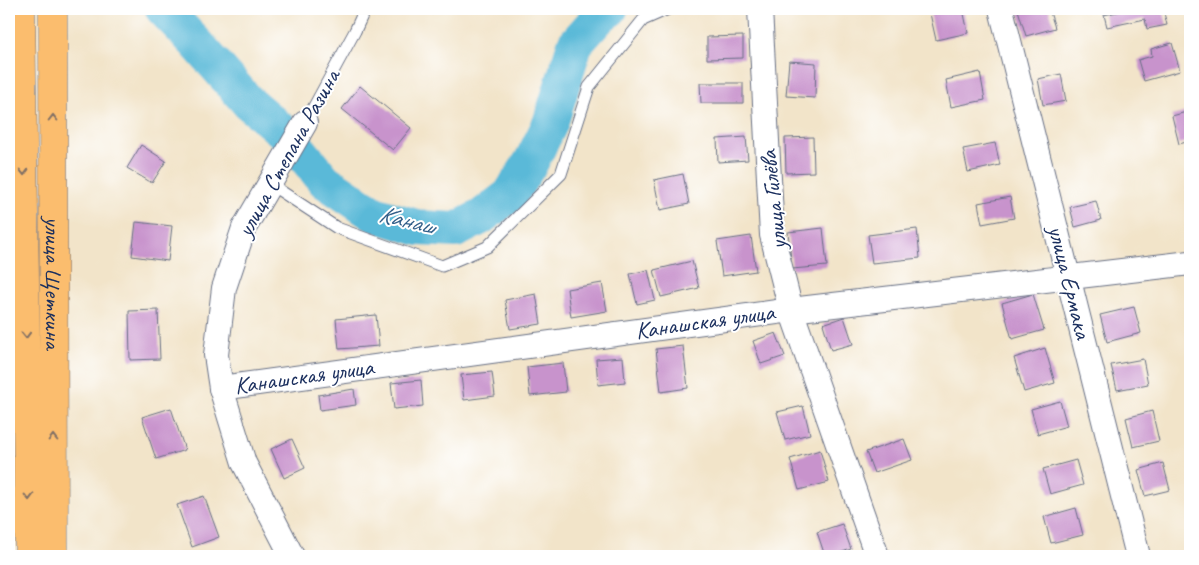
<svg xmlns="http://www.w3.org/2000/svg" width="1199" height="565" font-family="Caveat,sans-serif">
<rect width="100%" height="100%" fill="#fff"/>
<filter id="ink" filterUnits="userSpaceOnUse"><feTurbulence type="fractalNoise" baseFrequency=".02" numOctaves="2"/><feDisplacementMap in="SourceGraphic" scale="10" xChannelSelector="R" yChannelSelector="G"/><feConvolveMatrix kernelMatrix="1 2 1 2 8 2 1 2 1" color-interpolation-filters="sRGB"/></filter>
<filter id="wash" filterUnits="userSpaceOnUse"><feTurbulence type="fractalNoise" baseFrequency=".0096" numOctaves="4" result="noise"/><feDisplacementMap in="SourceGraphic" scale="20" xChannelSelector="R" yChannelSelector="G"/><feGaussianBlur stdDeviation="1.12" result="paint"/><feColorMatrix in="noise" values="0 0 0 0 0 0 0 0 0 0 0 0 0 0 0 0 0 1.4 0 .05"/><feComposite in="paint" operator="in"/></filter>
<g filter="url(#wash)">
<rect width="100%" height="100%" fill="#f2e4c9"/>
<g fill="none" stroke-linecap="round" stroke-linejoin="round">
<polyline stroke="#5ab9d8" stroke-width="36" points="163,9 197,44 249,103 287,135 325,181 374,214 419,228 456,230 481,217 510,195 531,162 550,124 575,44 601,15 610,9"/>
</g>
<g id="blocks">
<g fill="#c893cc">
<polygon points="929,9 963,9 968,33 936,40"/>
<polygon points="1022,9 1049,9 1055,28 1026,36 1018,10"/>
<polygon points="1125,9 1163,9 1167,25 1147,29 1145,19 1107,27 1104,15 1126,10"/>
<polygon points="743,36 743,58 707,59 707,37"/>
<polygon points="1172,43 1180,71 1144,81 1138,60 1152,56 1151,49"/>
<polygon points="789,61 816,63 815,98 786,96"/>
<polygon points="980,72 985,100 951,107 946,80"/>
<polygon points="1061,74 1066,101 1043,105 1038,79"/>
<polygon points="700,83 743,83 743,103 701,103"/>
<polygon points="360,86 411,128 393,150 342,109"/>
<polygon points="1190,111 1190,141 1179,144 1172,116"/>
<polygon points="746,137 748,160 718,162 717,139"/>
<polygon points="813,137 814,172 786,173 785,138"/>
<polygon points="995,143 1000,165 968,172 963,149"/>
<polygon points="141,145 166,161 152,183 127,168"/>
<polygon points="683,174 689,204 660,210 654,180"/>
<polygon points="1010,197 1014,218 982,224 978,203"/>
<polygon points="1096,201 1101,220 1075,227 1070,207"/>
<polygon points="136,222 172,226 168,261 132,256"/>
<polygon points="823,228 827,266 792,269 788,232"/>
<polygon points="917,229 920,258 872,263 868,235"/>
<polygon points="751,236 756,271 722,276 717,241"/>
<polygon points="692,261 699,288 661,297 654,270"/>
<polygon points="648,270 655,300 637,304 630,274"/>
<polygon points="602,283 607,311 571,317 567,289"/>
<polygon points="536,294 541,324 510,329 505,300"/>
<polygon points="1033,294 1044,330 1012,339 1002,303"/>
<polygon points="1134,307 1141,333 1107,342 1100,315"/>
<polygon points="158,310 160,359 130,360 129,311"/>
<polygon points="376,315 379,346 339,349 336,319"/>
<polygon points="844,317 853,344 831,350 823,324"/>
<polygon points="776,333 785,356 761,364 753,341"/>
<polygon points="683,346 688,388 661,392 656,349"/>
<polygon points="1045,348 1055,383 1024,392 1014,358"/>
<polygon points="623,357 625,382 598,385 596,359"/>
<polygon points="1143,359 1148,384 1117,390 1111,365"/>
<polygon points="563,363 566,392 530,396 527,367"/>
<polygon points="492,372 495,396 464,400 461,375"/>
<polygon points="421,380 423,406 394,409 391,383"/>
<polygon points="354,389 356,405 320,410 318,395"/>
<polygon points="1060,401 1067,426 1038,434 1031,409"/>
<polygon points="803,406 810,434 785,440 777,412"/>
<polygon points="171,408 185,450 156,459 142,417"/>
<polygon points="1152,411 1159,441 1133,447 1126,418"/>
<polygon points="292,439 305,468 284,478 271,449"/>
<polygon points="904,439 912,460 874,473 866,452"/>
<polygon points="820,450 829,482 799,490 790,459"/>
<polygon points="1076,460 1083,485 1050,494 1043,469"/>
<polygon points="1163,463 1170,490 1145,496 1138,470"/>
<polygon points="204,496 219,537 192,547 177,505"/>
<polygon points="1076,508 1083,535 1051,543 1044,517"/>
<polygon points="842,524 851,549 831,556 825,556 817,532"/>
</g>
</g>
</g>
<g filter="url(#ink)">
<use href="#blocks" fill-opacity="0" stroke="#666e83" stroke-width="1"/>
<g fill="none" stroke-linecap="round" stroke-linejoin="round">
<defs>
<g id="service">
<polyline points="305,123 355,31 365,9"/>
<polyline points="270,184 337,228 442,266 487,247 561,174 589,87 643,20 668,9"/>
</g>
<g id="minor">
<polyline points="760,9 772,235 791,310 877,556"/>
<polyline points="1001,9 1138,556"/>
<polyline points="221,388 791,310 1190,263"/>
<polyline points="292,556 244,463 221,388 216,355 224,288 244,228 305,123"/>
</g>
<g id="primary">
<polyline points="21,9 29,556"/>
<path id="s1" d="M53,9L54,556"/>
</g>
</defs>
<use href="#service" stroke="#666e83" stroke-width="13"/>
<use href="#minor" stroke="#666e83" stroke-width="26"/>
<use href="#primary" stroke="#666e83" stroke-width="29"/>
<use href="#service" stroke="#fff" stroke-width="11"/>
<use href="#minor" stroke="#fff" stroke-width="24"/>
<use href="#primary" stroke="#fbbd6e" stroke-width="28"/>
</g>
<defs><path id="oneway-chevron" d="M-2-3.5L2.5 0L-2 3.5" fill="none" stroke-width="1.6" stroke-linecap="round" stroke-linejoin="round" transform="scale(1.25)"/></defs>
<g stroke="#806f65">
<use href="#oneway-chevron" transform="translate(53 118) rotate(-90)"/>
<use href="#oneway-chevron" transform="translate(24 172) rotate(89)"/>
<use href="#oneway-chevron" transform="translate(26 335) rotate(89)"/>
<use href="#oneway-chevron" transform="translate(53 438) rotate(-90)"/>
<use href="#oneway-chevron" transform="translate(29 497) rotate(89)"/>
</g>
</g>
<g text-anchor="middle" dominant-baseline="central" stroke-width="4" stroke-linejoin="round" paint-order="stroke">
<g font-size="24" fill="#1b2f5e" stroke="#fff">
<text transform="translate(288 153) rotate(-61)">улица Степана Разина</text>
<text transform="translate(773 200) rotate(-96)">улица Гилёва</text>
<text stroke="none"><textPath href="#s1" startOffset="274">улица Щеткина</textPath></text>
<text transform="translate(1070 282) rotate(76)">улица Ермака</text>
<text transform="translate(705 321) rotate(-8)">Канашская улица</text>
<text transform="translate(304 376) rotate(-8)">Канашская улица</text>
</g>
<g font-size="25" font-style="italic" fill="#315f89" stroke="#fff">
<text transform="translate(407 220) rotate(14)">Канаш</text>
</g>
</g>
<rect width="1199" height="565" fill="none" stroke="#fff" stroke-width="30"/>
</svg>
